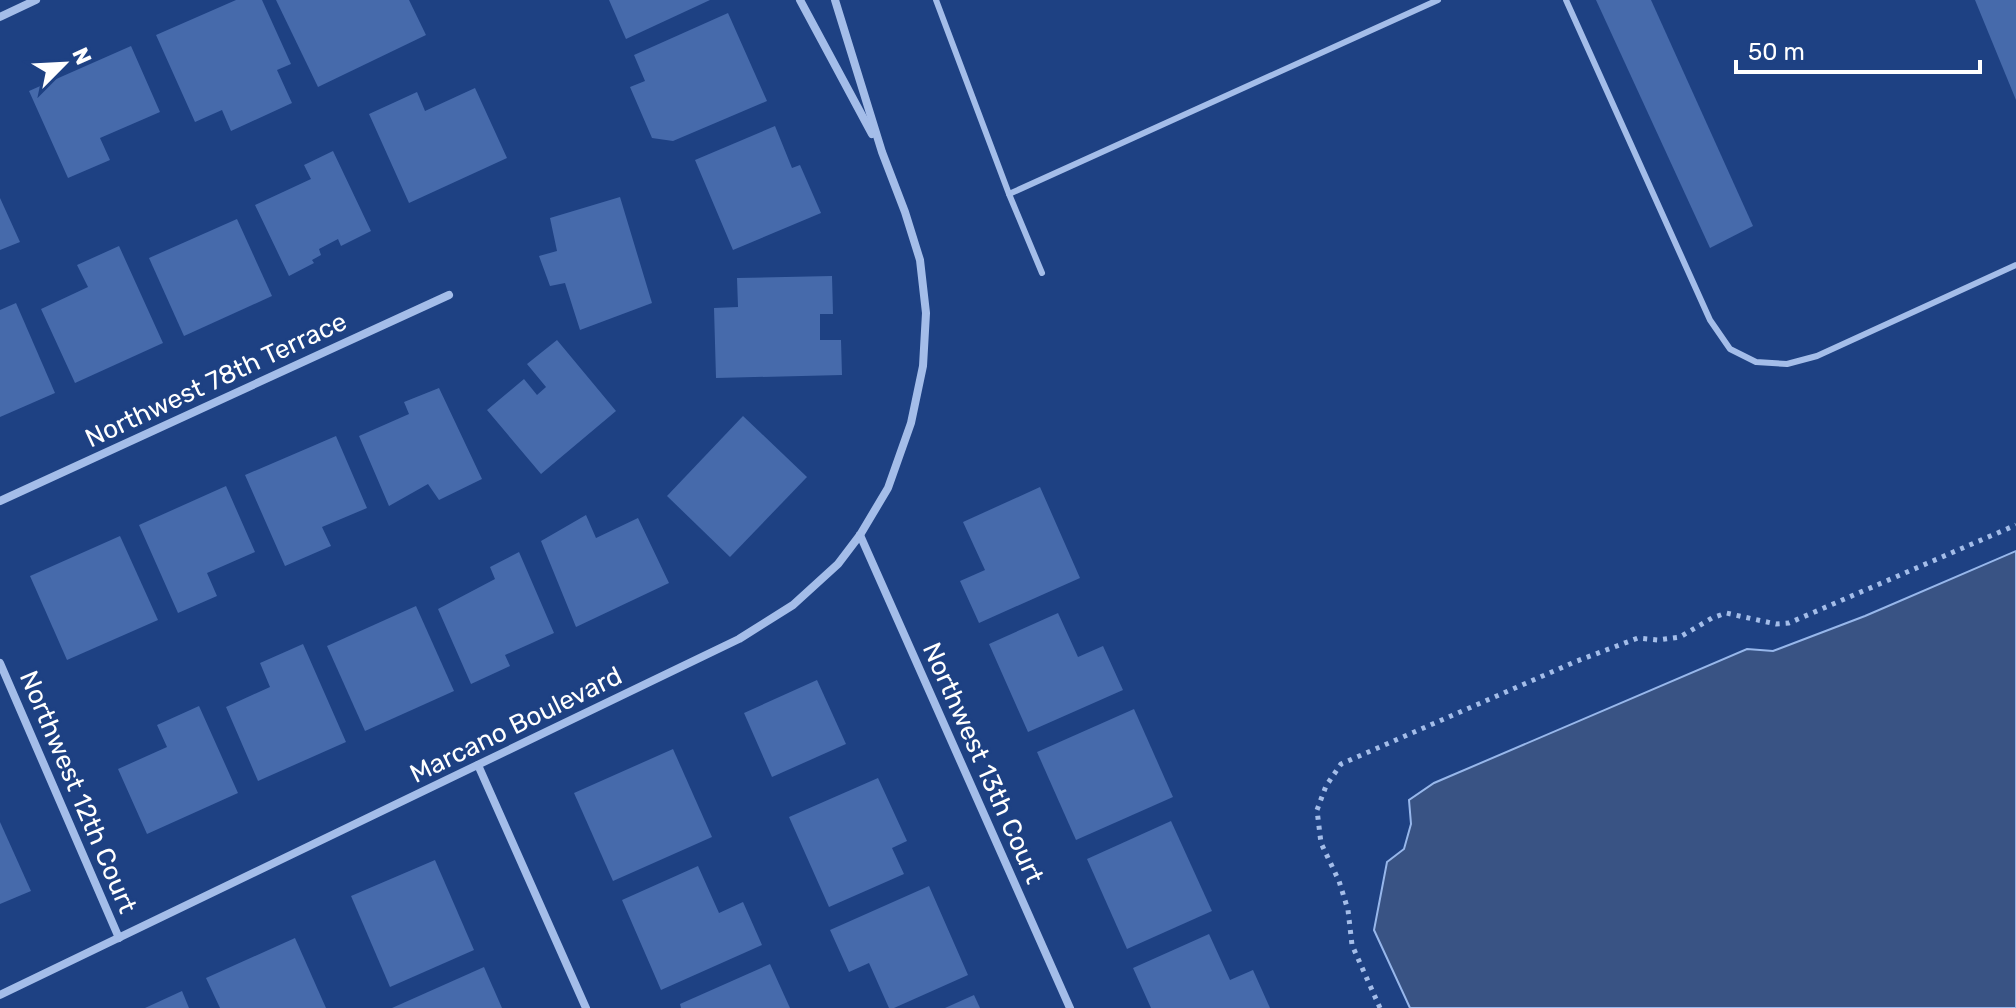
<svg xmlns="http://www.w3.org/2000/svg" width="2016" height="1008" font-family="Rubik,sans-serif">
<rect width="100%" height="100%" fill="#1e4183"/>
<polygon fill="#395384" stroke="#97b7eb" stroke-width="2" points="2016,551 2016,1008 1410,1008 1374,930 1387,862 1404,849 1411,824 1409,800 1434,783 1747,649 1773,651 1865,616"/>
<g fill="#466aab">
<polygon points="236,0 262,0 291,64 277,70 292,103 231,131 222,110 195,122 156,35"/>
<polygon points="276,0 409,0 426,35 318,87"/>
<polygon points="609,0 710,0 626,39"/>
<polygon points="1596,0 1651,0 1753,226 1710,248"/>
<polygon points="1975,0 2016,0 2016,100"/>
<polygon points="728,13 767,101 673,141 652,138 630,87 645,81 634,55"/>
<polygon points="131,46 160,112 100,138 110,160 68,178 29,91"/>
<polygon points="475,88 507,158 409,203 369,114 417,92 425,111"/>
<polygon points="775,126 792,168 800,165 821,213 733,250 695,160"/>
<polygon points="333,151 371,231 341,246 338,239 319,249 321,255 312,260 314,263 289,276 255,205 311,179 304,165"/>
<polygon points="620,197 652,303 580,330 565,283 550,286 539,256 557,251 550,218"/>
<polygon points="0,198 20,242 0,250"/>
<polygon points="237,219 272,296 184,336 149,258"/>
<polygon points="119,246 163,343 75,383 41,309 88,287 77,265"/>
<polygon points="832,276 833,314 820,314 820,340 841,340 842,375 716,378 714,308 738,307 737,278"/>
<polygon points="16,303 55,393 0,417 0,310"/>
<polygon points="557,340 616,411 541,474 487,410 524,379 537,395 546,387 527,364"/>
<polygon points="439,388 482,479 439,500 428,484 389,506 359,436 409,414 404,402"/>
<polygon points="743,416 807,477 730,557 667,496"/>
<polygon points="336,436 367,508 322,527 331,546 285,566 245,475"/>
<polygon points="226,486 255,552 207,573 217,596 178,613 139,525"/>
<polygon points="1040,487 1080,578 979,623 960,581 985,570 963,522"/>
<polygon points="586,515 596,538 638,518 669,583 576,627 541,541"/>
<polygon points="120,536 158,620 67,660 30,576"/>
<polygon points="519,552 554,633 505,655 510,666 471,684 438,609 495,579 490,567"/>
<polygon points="416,606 454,691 365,731 327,646"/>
<polygon points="1058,613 1078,657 1103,646 1123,690 1028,732 989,644"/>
<polygon points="303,644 346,742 258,781 226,707 270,687 260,663"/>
<polygon points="817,680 846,744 772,777 744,713"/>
<polygon points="199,706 238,793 147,834 118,769 167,747 157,725"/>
<polygon points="1134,709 1173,797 1076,840 1037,752"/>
<polygon points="673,749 712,837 613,881 574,793"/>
<polygon points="878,778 907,841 892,848 904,874 829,907 789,817"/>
<polygon points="1171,821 1212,911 1127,949 1087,859"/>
<polygon points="0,822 31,891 0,904"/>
<polygon points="435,860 474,950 390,987 351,896"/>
<polygon points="698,866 719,913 743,902 762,945 661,990 622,900"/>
<polygon points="929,886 968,975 894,1008 889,1008 869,963 849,972 830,930"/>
<polygon points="1209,934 1230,980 1253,970 1270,1008 1151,1008 1133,968"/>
<polygon points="295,938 326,1008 220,1008 206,978"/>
<polygon points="770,964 790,1008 681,1008 680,1004"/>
<polygon points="484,967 502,1008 392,1008"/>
<polygon points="182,991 189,1008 145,1008"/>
<polygon points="974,995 980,1008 945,1008"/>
</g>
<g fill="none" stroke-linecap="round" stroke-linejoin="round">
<polyline stroke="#a4bde9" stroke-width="5" stroke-dasharray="4 6" stroke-linecap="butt" points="1380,1008 1352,945 1348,910 1339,881 1321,843 1317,810 1326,786 1341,764 1577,661 1638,638 1658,640 1680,637 1712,618 1726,613 1776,624 1789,623 2016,525"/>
<g stroke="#a4bde9" stroke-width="6">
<polyline points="936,0 1009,194 1438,0"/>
<polyline points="1566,0 1710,320 1730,349 1756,362 1787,364 1817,356 2016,265"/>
<polyline points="1009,194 1042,273"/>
</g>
<g stroke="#a4bde9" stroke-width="8">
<polyline points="800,0 872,134"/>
<polyline points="0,17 36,0"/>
<polyline points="0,501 449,295"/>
<polyline points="860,535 1070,1008"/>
<polyline points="0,663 119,938"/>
<polyline points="478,765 586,1008"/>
<polyline points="0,995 739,639 793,605 838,564 860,535 888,488 911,423 923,366 926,313 920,260 905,212 882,152 835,0"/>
</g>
</g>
<g text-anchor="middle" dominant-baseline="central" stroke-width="6" stroke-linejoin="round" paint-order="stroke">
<g font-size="26" fill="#fff" stroke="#1e4183">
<text transform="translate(216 380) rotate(-25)">Northwest 78th Terrace</text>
<text transform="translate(516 725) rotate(-26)">Marcano Boulevard</text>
<text transform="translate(983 763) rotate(66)">Northwest 13th Court</text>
<text transform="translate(78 792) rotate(67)">Northwest 12th Court</text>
</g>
</g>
<g transform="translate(64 64) rotate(66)" stroke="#1e4183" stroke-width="6" paint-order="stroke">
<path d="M0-6L14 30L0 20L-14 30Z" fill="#ffffff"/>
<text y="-12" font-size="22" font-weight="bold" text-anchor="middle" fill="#ffffff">N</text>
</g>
<path d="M1736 60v12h244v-12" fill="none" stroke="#ffffff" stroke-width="4"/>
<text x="1748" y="60" font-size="24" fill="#ffffff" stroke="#1e4183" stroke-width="6" paint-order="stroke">50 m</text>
</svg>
